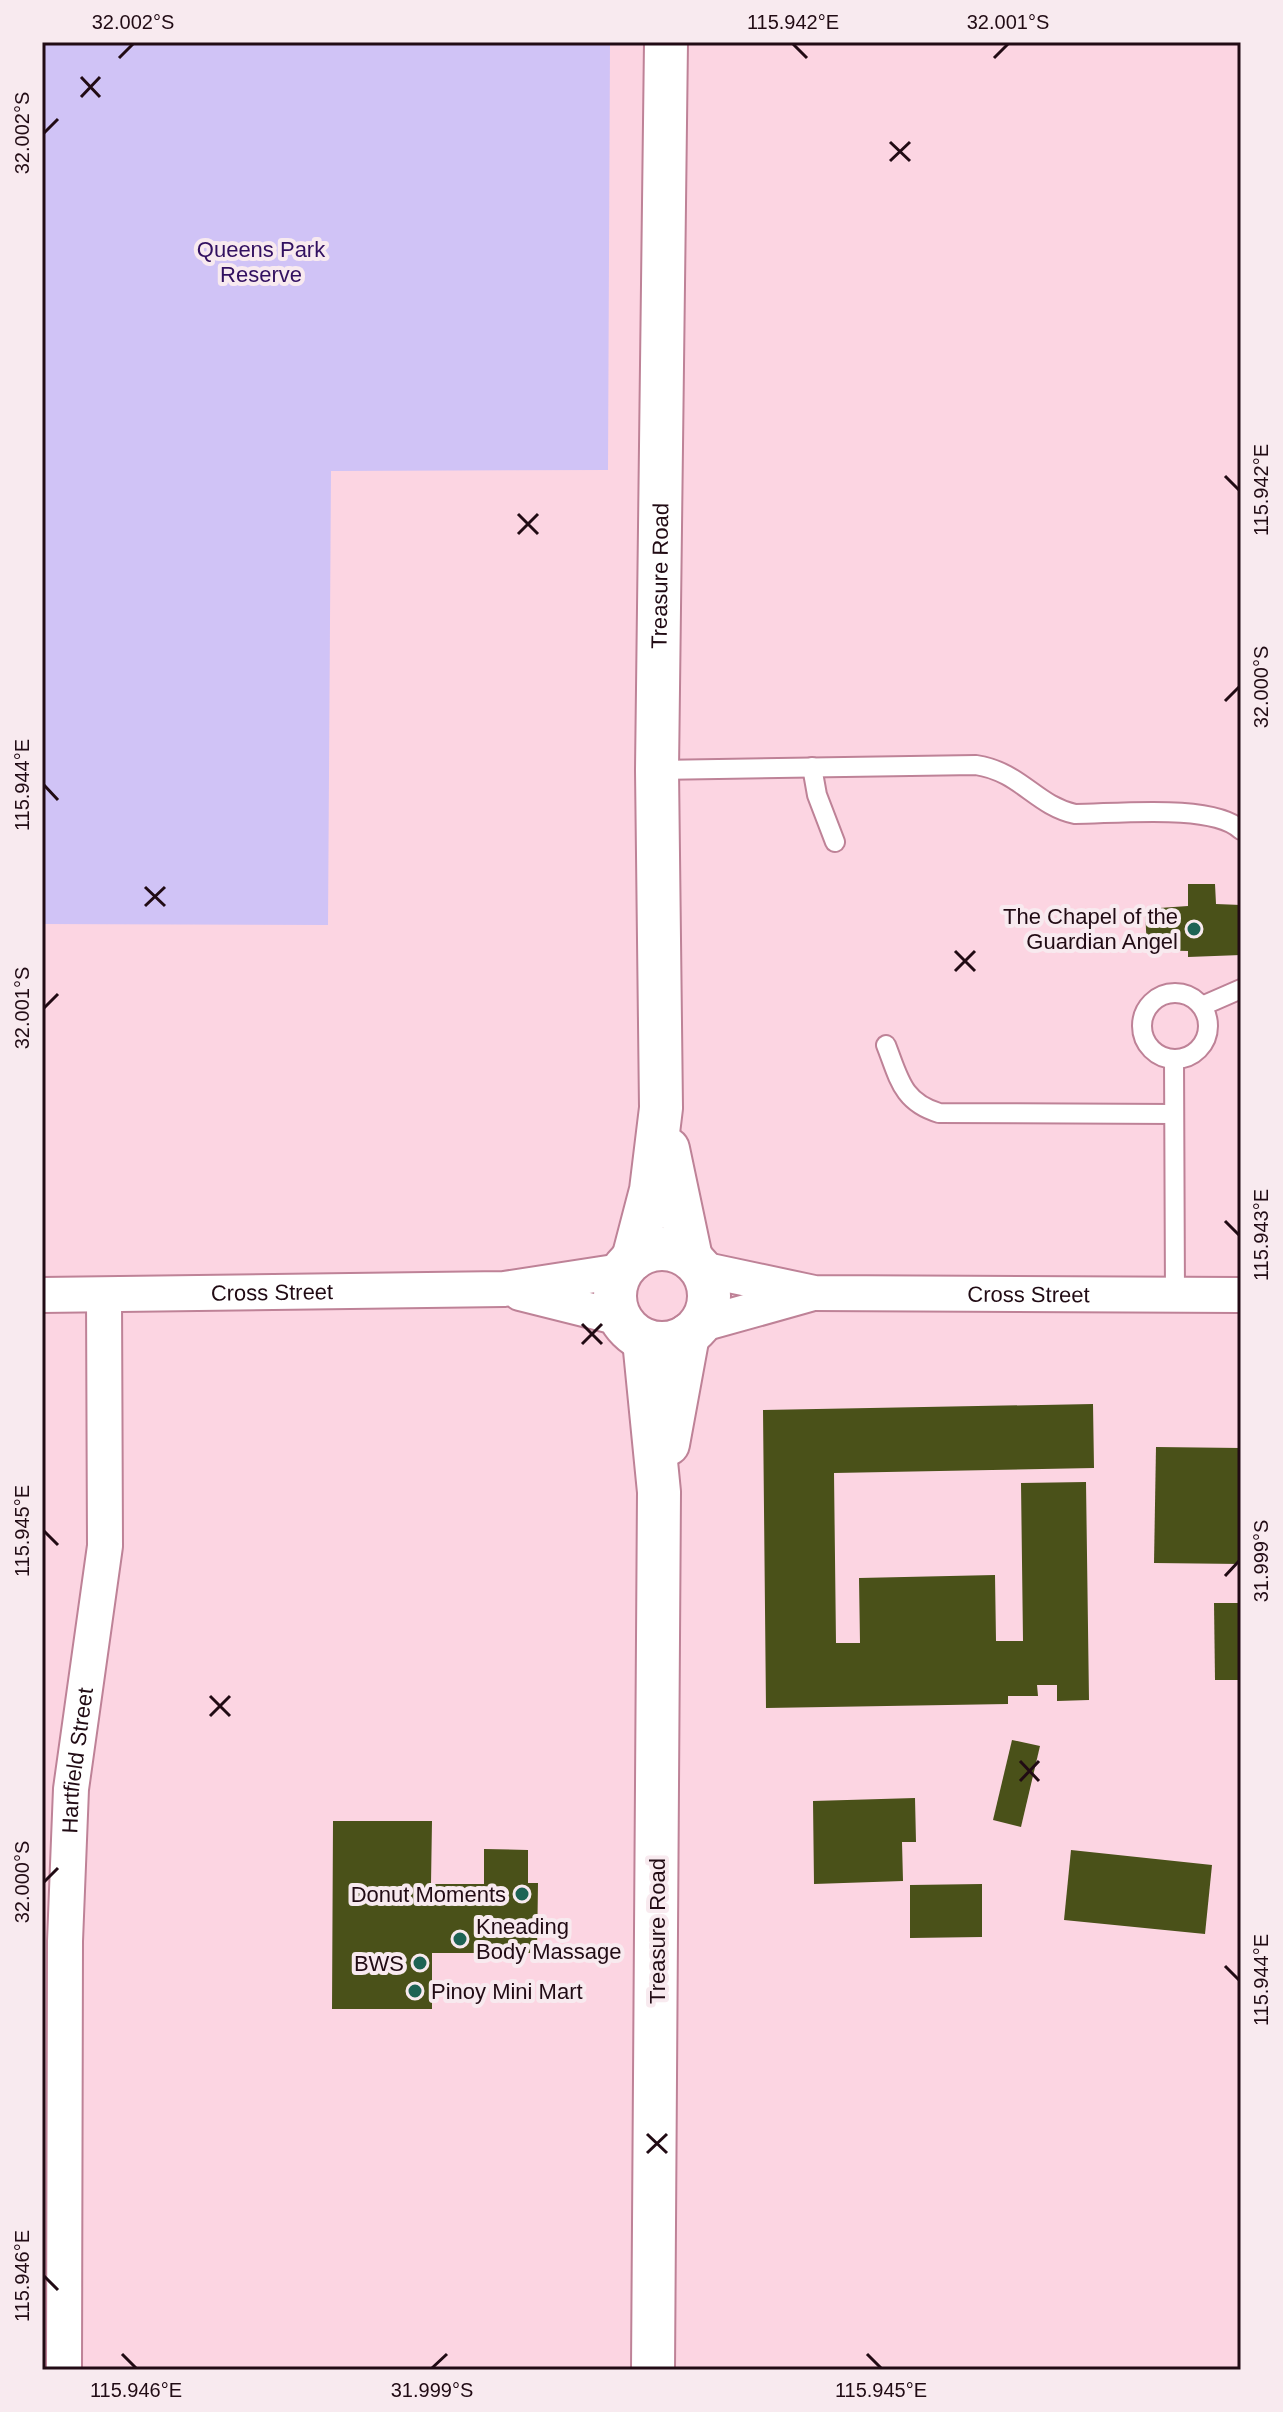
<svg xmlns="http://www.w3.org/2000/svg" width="1283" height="2412" font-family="Helvetica,sans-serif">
<rect width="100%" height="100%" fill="#fcd5e2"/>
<polygon fill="#d0c3f6" points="42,42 610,42 608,470 331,471 328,925 42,924"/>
<g fill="#4a5119">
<polygon points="1188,884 1215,884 1216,904 1241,905 1241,955 1188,957 1188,951 1147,950 1145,909 1188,906"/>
<polygon points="1093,1404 1094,1468 834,1473 836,1643 860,1643 859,1578 995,1575 996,1641 1023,1641 1021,1483 1086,1482 1089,1700 1057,1701 1057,1685 1037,1685 1038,1696 1008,1696 1008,1704 766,1708 763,1410"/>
<polygon points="1156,1447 1241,1448 1241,1564 1154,1563"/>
<polygon points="1214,1603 1241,1603 1241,1680 1215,1680"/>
<polygon points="1012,1740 1040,1746 1021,1827 993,1820"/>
<polygon points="915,1798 916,1842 902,1842 903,1881 814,1884 813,1801"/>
<polygon points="333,1821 432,1821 431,1884 484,1884 484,1849 528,1850 528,1883 538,1883 537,1953 432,1953 432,2009 332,2009"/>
<polygon points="1071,1850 1212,1865 1205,1934 1064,1920"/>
<polygon points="982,1884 982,1937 910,1938 910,1885"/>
</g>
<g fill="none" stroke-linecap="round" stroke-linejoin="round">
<defs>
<g id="service">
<polyline points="812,767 817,795 835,842"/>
<path d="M657,770L976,765C1021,772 1035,805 1075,814C1114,814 1213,803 1241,830"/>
<circle cx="1175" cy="1026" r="33"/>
<polyline points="1202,1006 1241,989"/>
<path d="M886,1045C899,1078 902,1102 939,1113L1174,1114"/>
<polyline points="1174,1059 1175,1296"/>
</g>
<g id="minor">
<path id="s1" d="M701,1269L814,1293L1241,1295"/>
<polyline points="520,1293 620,1318"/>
<path id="s2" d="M42,1295L504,1289L621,1271"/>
<polyline points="699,1325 810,1294"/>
<path id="s3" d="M64,2370L65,1941L71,1789L105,1546L104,1296"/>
</g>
<g id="tertiary">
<polyline points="668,1149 691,1258"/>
<circle cx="662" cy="1296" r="47"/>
<path id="s4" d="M633,1259L651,1190L661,1108L657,770L666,42"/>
<polyline points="644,1340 659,1492 653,2370"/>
<polyline points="668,1444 688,1335"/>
</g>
</defs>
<use href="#service" stroke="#be8297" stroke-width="22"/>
<use href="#minor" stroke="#be8297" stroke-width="38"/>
<use href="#tertiary" stroke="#be8297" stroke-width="46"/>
<use href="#service" stroke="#fff" stroke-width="18"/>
<use href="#minor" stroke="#fff" stroke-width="34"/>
<use href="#tertiary" stroke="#fff" stroke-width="42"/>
</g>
<path fill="none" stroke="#210b14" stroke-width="3" d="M793,44L807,58M119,58L133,44M994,58L1008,44M81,77L100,97M81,97L100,77M44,133L58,119M890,142L910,161M890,161L910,142M1225,476L1239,490M518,514L538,534M518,534L538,514M1225,701L1239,687M44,785L58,800M145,887L165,906M145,906L165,887M955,951L975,971M955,971L975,951M44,1008L58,994M1225,1221L1239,1235M582,1324L602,1344M582,1344L602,1324M44,1531L58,1545M1225,1576L1239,1561M210,1696L230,1716M210,1716L230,1696M1020,1761L1039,1781M1020,1781L1039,1761M44,1882L58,1868M1225,1966L1239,1980M647,2134L667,2153M647,2153L667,2134M44,2276L58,2290M122,2354L136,2368M867,2354L881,2368M432,2368L447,2354"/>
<g fill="#1e6355" stroke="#f8eaef" stroke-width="3">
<circle cx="1194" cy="929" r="8"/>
<circle cx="522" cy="1894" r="8"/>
<circle cx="460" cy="1939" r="8"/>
<circle cx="420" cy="1963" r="8"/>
<circle cx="415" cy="1991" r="8"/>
</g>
<g text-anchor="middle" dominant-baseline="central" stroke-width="8" stroke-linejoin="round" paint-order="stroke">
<g font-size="22" fill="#321060" stroke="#f8eaef">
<text x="261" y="249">Queens Park<tspan x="261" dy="25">Reserve</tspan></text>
</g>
<g font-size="22" fill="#210b14" stroke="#f8eaef">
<text stroke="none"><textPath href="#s4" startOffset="686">Treasure Road</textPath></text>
<text stroke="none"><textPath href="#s2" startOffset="230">Cross Street</textPath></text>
<text stroke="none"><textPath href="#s1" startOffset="330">Cross Street</textPath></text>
<text stroke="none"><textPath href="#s3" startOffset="610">Hartfield Street</textPath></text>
<text transform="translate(657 1931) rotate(-90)">Treasure Road</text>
</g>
<g font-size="22" fill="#210b14" stroke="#f8eaef" text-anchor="end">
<text x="1178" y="916">The Chapel of the<tspan x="1178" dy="25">Guardian Angel</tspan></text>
<text x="506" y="1894">Donut Moments</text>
<text x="476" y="1926" text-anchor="start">Kneading<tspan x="476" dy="25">Body Massage</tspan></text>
<text x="404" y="1963">BWS</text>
<text x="431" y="1991" text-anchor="start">Pinoy Mini Mart</text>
</g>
</g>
<rect width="1283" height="2412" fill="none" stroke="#f8eaef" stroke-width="88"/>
<rect x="44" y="44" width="1195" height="2324" fill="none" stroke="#210b14" stroke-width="3"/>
<g font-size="20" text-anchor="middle" fill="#210b14">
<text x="133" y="29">32.002°S</text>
<text x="793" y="29">115.942°E</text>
<text x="1008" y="29">32.001°S</text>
<text transform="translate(22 133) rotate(-90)" y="7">32.002°S</text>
<text transform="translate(1261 490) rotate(-90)" y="7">115.942°E</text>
<text transform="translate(1261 687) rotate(-90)" y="7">32.000°S</text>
<text transform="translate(22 785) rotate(-90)" y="7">115.944°E</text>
<text transform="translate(22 1008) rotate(-90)" y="7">32.001°S</text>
<text transform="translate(1261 1235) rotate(-90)" y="7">115.943°E</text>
<text transform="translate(22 1531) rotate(-90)" y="7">115.945°E</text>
<text transform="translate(1261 1561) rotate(-90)" y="7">31.999°S</text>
<text transform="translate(22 1882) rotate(-90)" y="7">32.000°S</text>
<text transform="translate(1261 1980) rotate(-90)" y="7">115.944°E</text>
<text transform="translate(22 2276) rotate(-90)" y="7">115.946°E</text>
<text x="136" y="2397">115.946°E</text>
<text x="432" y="2397">31.999°S</text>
<text x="881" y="2397">115.945°E</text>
</g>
</svg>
